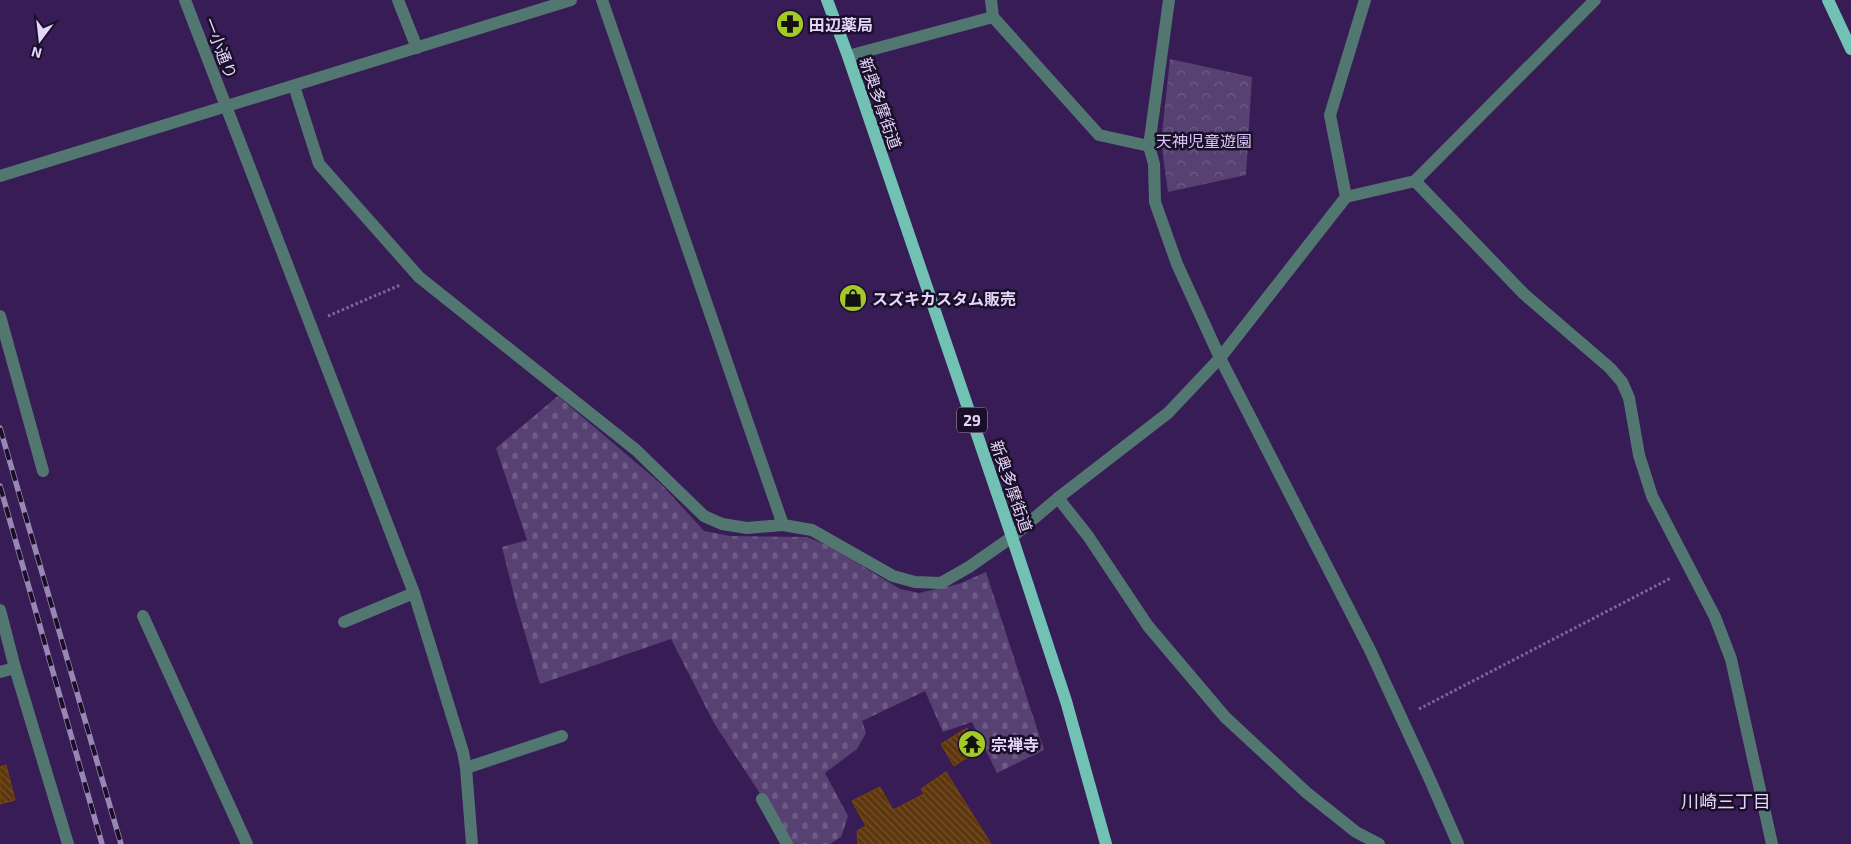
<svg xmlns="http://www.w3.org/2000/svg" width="1851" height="844" font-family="'Exo 2','Noto Sans JP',sans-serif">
<defs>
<pattern id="cemetery-stones" width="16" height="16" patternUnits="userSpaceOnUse" patternTransform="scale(1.25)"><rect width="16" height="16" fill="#564172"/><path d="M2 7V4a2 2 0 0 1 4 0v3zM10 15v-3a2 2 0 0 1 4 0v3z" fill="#6e5c87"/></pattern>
<pattern id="park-crowns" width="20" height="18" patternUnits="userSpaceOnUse" patternTransform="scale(1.25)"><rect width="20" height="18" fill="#564172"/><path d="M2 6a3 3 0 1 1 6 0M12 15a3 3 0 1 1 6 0" fill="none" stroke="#6e5c87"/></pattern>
<pattern id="building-back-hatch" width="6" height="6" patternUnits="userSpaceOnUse" patternTransform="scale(1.25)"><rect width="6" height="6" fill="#5d360c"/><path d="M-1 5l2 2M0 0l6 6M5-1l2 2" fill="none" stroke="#745230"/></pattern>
</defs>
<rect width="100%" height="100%" fill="#381c56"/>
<polygon fill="url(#cemetery-stones)" points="558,396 661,484 704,531 730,536 807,537 829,546 900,589 919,593 959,584 986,572 1044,750 997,773 972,722 943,732 925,691 862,721 866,733 857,749 825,773 848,816 841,837 830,844 790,844 770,809 714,723 671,639 540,684 517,607 502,547 527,540 496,448"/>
<polygon fill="url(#park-crowns)" points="1170,59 1252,77 1246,175 1168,192 1161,142"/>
<g fill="url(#building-back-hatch)" stroke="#7c4600">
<polygon points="967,728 979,750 954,766 941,744"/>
<polygon points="6,765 15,800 0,804 0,767"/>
<polygon points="946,772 991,844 858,844 857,831 866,826 852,801 880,787 893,810 924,794 921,789"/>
</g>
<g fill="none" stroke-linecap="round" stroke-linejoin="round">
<g stroke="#7f6899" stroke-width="3" stroke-dasharray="2.5 2.5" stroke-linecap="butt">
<polyline points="328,316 400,285"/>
<polyline points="1419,709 1671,578"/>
</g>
<g stroke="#527771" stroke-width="12">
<polyline points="185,0 414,593 463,752 466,768 472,844"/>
<polyline points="398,0 417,48"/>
<polyline points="602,0 783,525"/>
<polyline points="991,0 993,17 1099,135 1149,146"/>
<polyline points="1169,0 1149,146 1154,164 1155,202 1177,264 1220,358 1370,650 1431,782 1458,844"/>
<polyline points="848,56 993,17"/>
<polyline points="294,86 319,164 419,277 636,450 704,516 722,524 747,528 783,525 812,530 893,576 915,582 941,583 969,567 1012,537 1058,498 1168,413 1220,358 1346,197 1415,181 1595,0"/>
<polyline points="0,176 571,0"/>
<polyline points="1415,181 1524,294 1610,368 1622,382 1629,398 1639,455 1652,496 1715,617 1731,659 1772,844"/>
<polyline points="1346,197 1330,115 1365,0"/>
<polyline points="0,316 43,471"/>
<polyline points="1058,498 1088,536 1148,626 1225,717 1307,793 1356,832 1379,844"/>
<polyline points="0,610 15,668 68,844"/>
<polyline points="143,616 247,844"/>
<polyline points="344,622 414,593"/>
<polyline points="0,672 15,668"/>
<polyline points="466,768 562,736"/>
<polyline points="762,799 787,844"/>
</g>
<g stroke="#71c1b4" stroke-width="12">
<polyline points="827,0 848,56 1012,537 1066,701 1106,844"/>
<polyline points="1828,0 1851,49"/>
</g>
<defs>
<g id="rail">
<polyline points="0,428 121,844"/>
<polyline points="0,486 102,844"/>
</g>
</defs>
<use href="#rail" stroke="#9a86b4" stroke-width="5.5"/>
<use href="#rail" stroke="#1a0f28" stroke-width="4" stroke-dasharray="11" stroke-linecap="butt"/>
</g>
<defs>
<symbol id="pharmacy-disc" viewBox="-11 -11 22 22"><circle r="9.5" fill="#a3c926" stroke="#1a0f28"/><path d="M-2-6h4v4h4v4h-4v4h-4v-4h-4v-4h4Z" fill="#111"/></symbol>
<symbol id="shop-disc" viewBox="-11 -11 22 22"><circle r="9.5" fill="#a3c926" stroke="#1a0f28"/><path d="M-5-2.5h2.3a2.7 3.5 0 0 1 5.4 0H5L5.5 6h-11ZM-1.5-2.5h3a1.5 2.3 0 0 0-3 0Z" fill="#111"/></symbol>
<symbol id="temple-disc" viewBox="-11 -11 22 22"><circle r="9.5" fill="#a3c926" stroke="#1a0f28"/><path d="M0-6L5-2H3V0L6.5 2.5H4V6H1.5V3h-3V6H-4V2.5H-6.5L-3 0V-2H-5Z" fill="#111"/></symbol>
</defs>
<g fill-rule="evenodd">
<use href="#pharmacy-disc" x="774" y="8" width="32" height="32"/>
<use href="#shop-disc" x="837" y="282" width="32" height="32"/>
<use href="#temple-disc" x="956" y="728" width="32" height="32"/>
</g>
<g text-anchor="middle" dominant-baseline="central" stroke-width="5" stroke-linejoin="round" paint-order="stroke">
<rect fill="#1a0f28" stroke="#a79abb" stroke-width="1" x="957" y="407.5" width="30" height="25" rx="4"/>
<g font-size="15" font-weight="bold" fill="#e4d6fa">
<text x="972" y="420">29</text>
</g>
<g font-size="16" font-weight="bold" fill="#e4d6fa" stroke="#1a0f28" text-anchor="start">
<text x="809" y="24">田辺薬局</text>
<text x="872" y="298">スズキカスタム販売</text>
<text x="991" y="744">宗禅寺</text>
</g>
<g font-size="16" fill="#e4d6fa" stroke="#1a0f28">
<text transform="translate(221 48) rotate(69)">一小通り</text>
<text transform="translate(881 103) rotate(71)">新奥多摩街道</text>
<text transform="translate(1012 486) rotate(71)">新奥多摩街道</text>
</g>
<g font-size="16" fill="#d8c3f8" stroke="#1a0f28">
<text x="1204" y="140">天神児童遊園</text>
</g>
<g font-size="18" fill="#e4d6fa" stroke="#1a0f28">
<text x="1726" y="801">川崎三丁目</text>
</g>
</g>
<g transform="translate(40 40) rotate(195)" stroke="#1a0f28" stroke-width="4" paint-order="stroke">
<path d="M0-4L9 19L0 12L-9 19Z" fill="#e4d6fa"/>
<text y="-8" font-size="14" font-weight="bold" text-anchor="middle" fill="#e4d6fa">N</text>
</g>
</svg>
